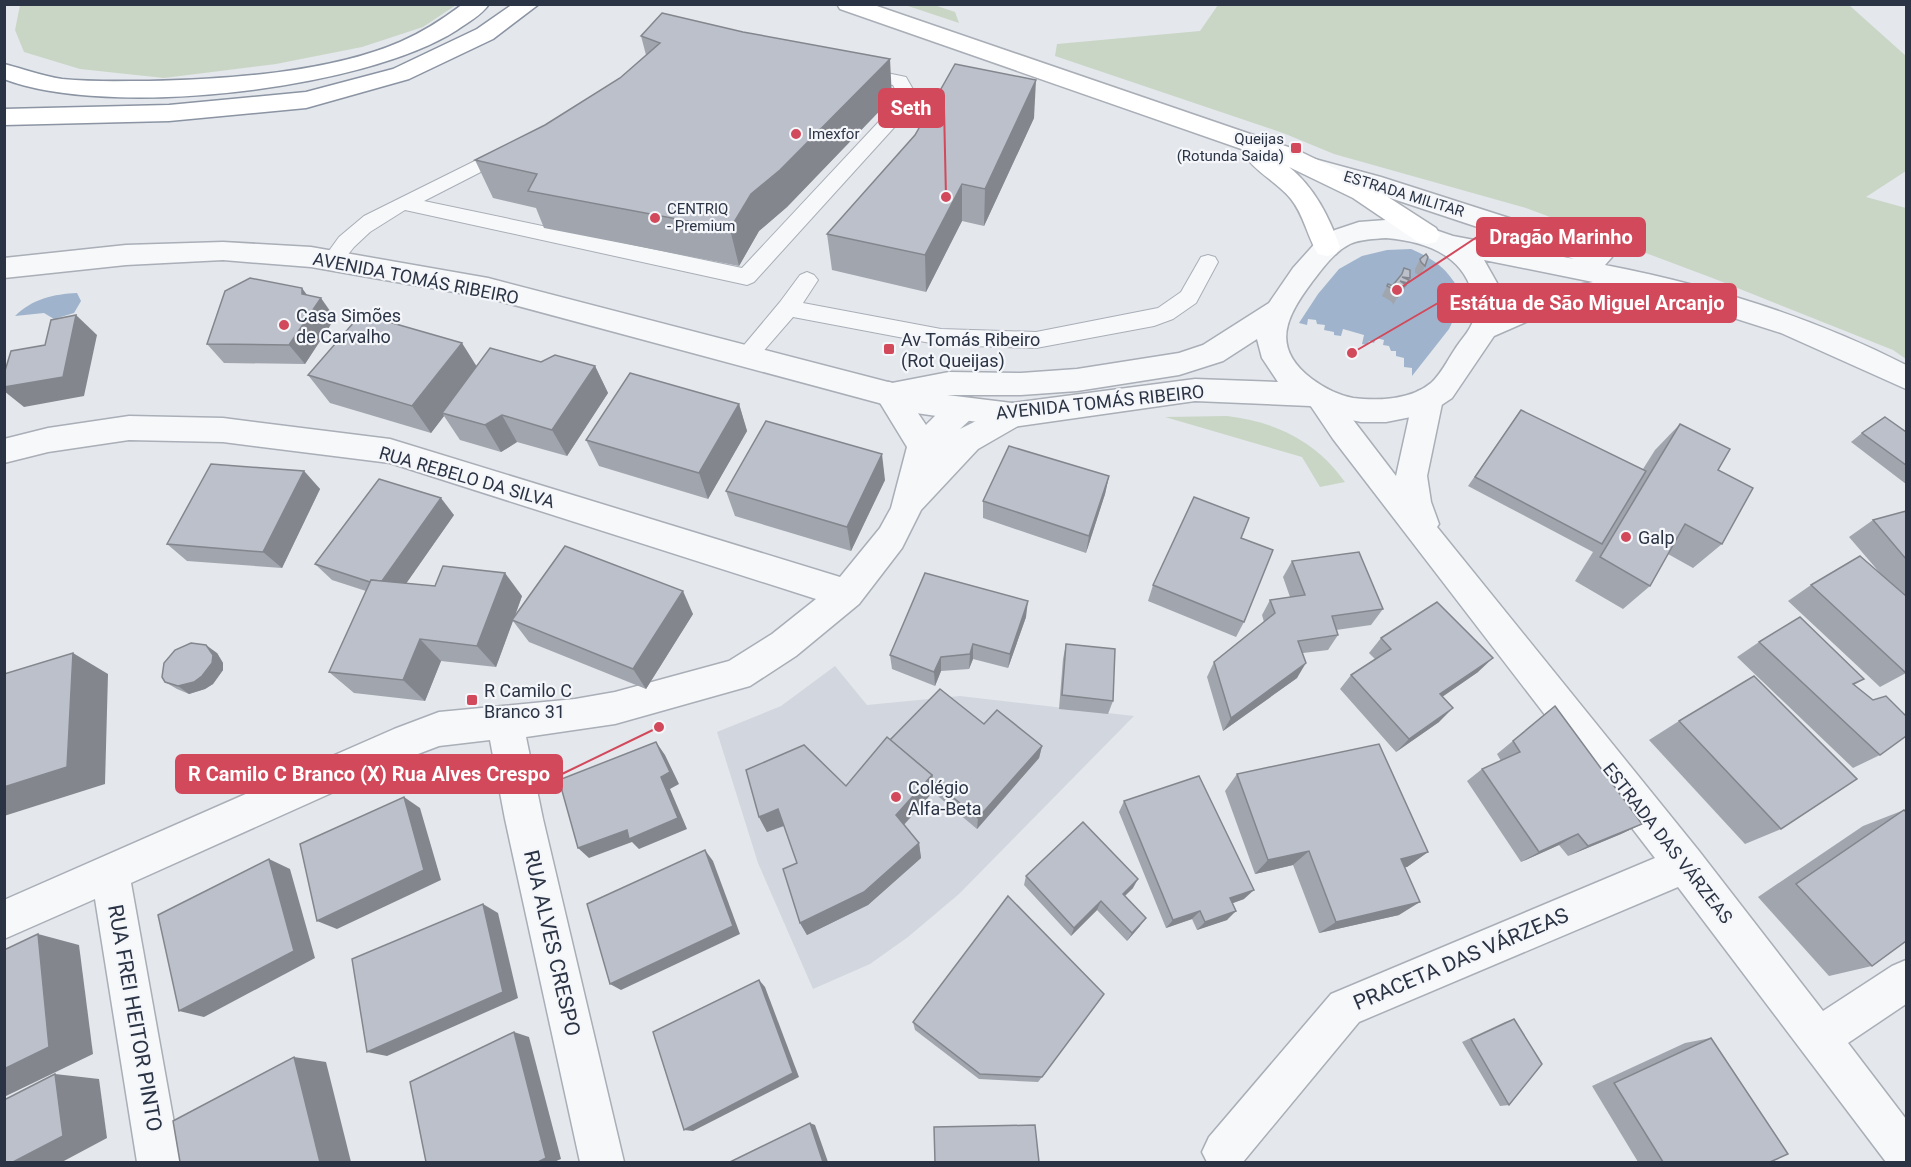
<svg xmlns="http://www.w3.org/2000/svg" width="1911" height="1167" font-family="Roboto,sans-serif">
<rect width="100%" height="100%" fill="#e4e7ec"/>
<polygon fill="#d2d6de" points="835,666 867,705 960,696 1134,716 959,894 908,937 870,964 813,989 758,863 717,732 781,706"/>
<g fill="#c9d6c5">
<polygon points="20,5 20,4 456,5 423,27 362,47 276,64 164,78 80,69 24,52 15,30"/>
<polygon points="905,5 934,5 955,12 959,23"/>
<polygon points="1218,5 1849,5 1906,56 1906,171 1866,197 1906,208 1906,359 1893,350 1715,279 1526,208 1334,154 1283,133 1055,56 1057,44 1200,31"/>
<path d="M1227,416C1276,422 1316,441 1345,482L1320,487L1302,457L1165,417Z"/>
</g>
<g fill="#9fb4cc">
<path d="M1411,249C1440,262 1448,270 1464,298L1449,329L1412,376V368L1404,367V358L1396,356V351H1391L1389,346L1383,345L1384,340L1376,338L1374,343L1369,341L1367,345L1362,344L1364,335L1343,329L1341,336L1334,335V332L1324,330L1325,325L1317,324L1316,320L1308,319L1307,325L1299,323L1318,294L1339,269L1362,256L1387,250Z"/>
<path d="M77,293L81,301L74,313L54,319L44,313L15,316C32,299 54,294 77,293Z"/>
</g>
<g fill="none" stroke-linecap="round" stroke-linejoin="round">
<defs>
<g id="service">
<polygon points="858,67 906,77 919,100 754,282 747,285 405,210 370,232 354,247 338,267 331,269 324,267 321,262 339,237 364,216 507,145 514,147 517,151 514,155 424,201 742,268 900,99 893,85 852,77 849,73 852,69"/>
<polygon points="1208,255 1215,257 1218,262 1196,303 1173,319 1154,326 1036,348 941,345 793,317 753,363 745,365 737,363 734,357 780,302 800,275 807,272 814,275 818,280 803,303 941,329 1036,332 1158,308 1181,292 1201,257"/>
</g>
<g id="minor">
<path d="M889,382L899,385L926,425C940,412 951,395 972,402L976,410L972,418L960,429L1012,403L1023,407L1027,415L1023,423L978,449L921,510L902,548L859,604L796,656L750,686L615,724L526,737L543,819L624,1162H580L505,819L490,740L439,746L418,754L131,883L181,1162H137L95,899L4,939V900L394,729L439,712L575,699L615,692L729,661L772,634L816,599L390,463L223,442L129,440L48,452L4,463V439L48,428L129,416L223,418L390,439L840,577L880,528L891,508L907,447L874,393L879,385Z"/>
<polygon points="1321,388 1331,391 1396,476 1413,399 1418,391 1428,388 1438,391 1443,399 1427,476 1431,502 1439,524 1437,527 1699,851 1823,1011 1892,966 1906,960 1906,1004 1848,1043 1906,1119 1906,1162 1886,1162 1678,887 1359,1022 1243,1162 1207,1162 1202,1152 1209,1137 1331,994 1655,858 1333,439 1306,399 1311,391"/>
</g>
<path id="tertiary" d="M1311,158L1381,177L1609,250L1612,257L1605,265C1709,285 1812,317 1906,365V389L1781,333L1668,297L1633,290L1630,296L1556,309L1494,336L1452,398L1434,410L1411,417L1386,422H1361L1337,417L1310,406L1195,401L1012,427L916,413L488,298L311,267L223,260L126,265L4,278V258L126,245L223,242L311,247L488,278L892,383L949,372L1021,373L1077,369L1179,353L1203,345L1269,303L1293,268L1319,239L1335,230L1359,222L1386,220L1415,223L1453,236L1574,259L1363,189L1302,172L1298,166L1302,160ZM1386,238C1422,241 1461,253 1472,292C1474,299 1476,307 1475,314C1473,328 1462,338 1455,349C1447,361 1441,374 1431,383C1411,400 1378,401 1353,398C1338,395 1324,388 1312,379C1270,347 1286,317 1312,282C1323,268 1334,252 1350,244C1361,239 1374,239 1386,238ZM1484,260L1593,282L1550,291L1503,308L1497,283ZM1257,339L1262,358L1278,382L1195,379L1012,403L947,395H1021L1077,391L1179,375L1223,361Z"/>
<path id="secondary" d="M837,4H871L1297,150L1371,186L1436,228L1440,235L1436,242L1427,244L1418,242L1353,198L1289,167C1315,188 1329,217 1340,247L1336,254L1327,256L1318,254C1307,236 1304,215 1291,199C1278,183 1256,172 1246,157L1250,152L840,9Z"/>
<g id="motorway">
<path d="M463,4H489C482,15 467,23 457,30C364,90 108,119 4,79V64C24,69 42,76 62,79C91,82 120,81 149,81C227,79 328,73 400,42C423,32 443,19 463,4Z"/>
<polygon points="513,4 539,4 493,39 409,79 306,108 169,121 4,125 4,109 169,105 306,92 393,69 477,29"/>
</g>
</defs>
<use href="#service" stroke="#a9aeb7" stroke-width="2"/>
<use href="#minor" stroke="#a9aeb7" stroke-width="3"/>
<use href="#tertiary" stroke="#a9aeb7" stroke-width="3"/>
<use href="#secondary" stroke="#a9aeb7" stroke-width="3"/>
<use href="#motorway" stroke="#8b94a3" stroke-width="3"/>
<use href="#service" fill="#f7f8fa" fill-rule="evenodd"/>
<use href="#minor" fill="#f7f8fa" fill-rule="evenodd"/>
<use href="#tertiary" fill="#f7f8fa" fill-rule="evenodd"/>
<use href="#secondary" fill="#fff" fill-rule="evenodd"/>
<use href="#motorway" fill="#fff" fill-rule="evenodd"/>
</g>
<g fill="#a1a5ae">
<polygon points="641,36 892,98 787,207 759,231 739,266 544,228 536,208 493,198 475,160 545,125 620,78 646,55"/>
<polygon points="1034,118 984,226 962,221 926,292 832,270 827,234"/>
<polygon points="1420,259 1425,266 1420,276 1415,273 1415,269"/>
<polygon points="1404,268 1410,278 1404,290 1397,298 1393,305 1392,302 1382,296 1388,284 1392,286 1399,278"/>
<polygon points="306,295 335,318 305,364 224,363 207,344"/>
<polygon points="541,362 595,366 608,393 567,456 517,442 501,452 460,440 444,416 431,433 330,403 308,375 476,367"/>
<polygon points="739,404 747,431 708,499 599,466 586,440"/>
<polygon points="1514,420 1643,469 1655,450 1680,424 1718,470 1722,544 1693,568 1668,554 1650,586 1623,609 1575,581 1593,552 1468,486"/>
<polygon points="1906,432 1906,484 1851,442 1862,433"/>
<polygon points="304,471 320,489 282,568 187,561 167,544"/>
<polygon points="1109,476 1105,494 1086,553 983,518 983,501"/>
<polygon points="885,480 851,551 735,516 726,491"/>
<polygon points="1906,511 1906,673 1880,687 1788,601 1811,585 1880,573 1849,537 1873,520"/>
<polygon points="454,515 406,583 522,596 515,616 693,614 646,689 529,642 513,621 496,667 441,661 425,701 354,693 329,672 366,591 332,580 315,564"/>
<polygon points="1241,538 1244,622 1236,637 1148,601 1153,585"/>
<polygon points="1292,561 1383,609 1371,625 1336,630 1338,635 1328,650 1303,653 1297,678 1223,731 1207,677 1214,662 1264,622 1262,615 1270,600 1290,597 1283,577"/>
<polygon points="1026,617 1008,668 973,659 969,669 941,671 935,686 892,669 890,655"/>
<polygon points="1381,638 1478,672 1442,697 1439,722 1396,752 1340,689 1351,675 1375,659 1369,653"/>
<polygon points="1759,642 1864,679 1854,685 1880,755 1853,768 1737,657"/>
<polygon points="1066,644 1113,701 1108,714 1059,709 1063,659"/>
<polygon points="217,653 223,663 223,670 213,684 205,689 189,694 177,689 165,682"/>
<polygon points="1555,706 1642,824 1621,834 1568,856 1559,845 1521,862 1467,781 1482,769 1501,761 1497,754"/>
<polygon points="1679,721 1781,829 1745,844 1649,740"/>
<polygon points="984,724 1042,746 1039,758 977,829 933,792 904,825 919,843 921,858 868,905 807,935 800,923 797,863 784,826 767,832 759,817 846,786 890,740"/>
<polygon points="1237,774 1428,852 1407,867 1404,867 1399,915 1319,933 1293,865 1255,874 1225,791"/>
<polygon points="1124,801 1244,899 1233,903 1227,920 1197,930 1192,919 1166,928 1119,812"/>
<polygon points="1904,810 1872,966 1829,976 1758,897 1863,826"/>
<polygon points="1026,876 1133,888 1125,896 1140,926 1127,941 1097,910 1071,936 1024,885"/>
<polygon points="1514,1019 1509,1105 1500,1106 1462,1042 1505,1022"/>
<polygon points="913,1022 1042,1077 1038,1082 979,1079 915,1030"/>
<polygon points="1711,1038 1770,1162 1638,1162 1592,1086 1685,1043"/>
</g>
<g fill="#83868d">
<polygon points="890,59 892,98 787,207 759,231 739,266 730,229 751,194"/>
<polygon points="1036,80 1034,118 984,226 985,189"/>
<polygon points="962,184 962,221 926,292 925,255"/>
<polygon points="1406,285 1400,295 1397,298 1402,288"/>
<polygon points="302,288 315,306 321,298 335,318 305,364 289,345 302,294"/>
<polygon points="76,315 97,335 84,396 24,407 4,391 4,387"/>
<polygon points="462,343 479,370 442,413 444,416 431,433 412,406"/>
<polygon points="595,366 608,393 567,456 552,430"/>
<polygon points="739,404 747,431 708,499 699,473"/>
<polygon points="502,415 517,442 501,452 485,425"/>
<polygon points="882,454 885,480 851,551 847,527"/>
<polygon points="304,471 320,489 282,568 263,552"/>
<polygon points="1109,476 1105,494 1086,553 1089,536"/>
<polygon points="441,498 454,515 394,601 379,585"/>
<polygon points="505,573 522,596 496,667 477,646"/>
<polygon points="683,591 693,614 646,689 633,669"/>
<polygon points="1028,601 1026,617 1008,668 1010,654"/>
<polygon points="420,639 441,661 425,701 403,680"/>
<polygon points="973,644 973,659 969,669 970,654"/>
<polygon points="206,645 217,653 223,663 223,670 213,684 205,689 189,694 178,686"/>
<polygon points="73,653 108,674 105,784 4,816 4,787"/>
<polygon points="941,657 941,671 935,686 934,672"/>
<polygon points="1493,658 1478,672 1426,708 1440,694"/>
<polygon points="1306,663 1297,678 1223,731 1231,718"/>
<polygon points="1453,708 1439,722 1396,752 1409,739"/>
<polygon points="656,742 665,755 679,784 670,789 687,829 639,849 632,842 589,858 578,848 627,830 661,777"/>
<polygon points="1042,746 1039,758 977,829 978,818"/>
<polygon points="932,775 933,792 898,831 896,815"/>
<polygon points="404,797 420,808 441,880 337,929 317,921"/>
<polygon points="778,809 786,825 767,832 759,817"/>
<polygon points="1642,824 1621,834 1568,856 1588,846"/>
<polygon points="1578,834 1559,845 1521,862 1539,852"/>
<polygon points="919,843 921,858 868,905 807,935 800,923"/>
<polygon points="705,850 713,861 740,934 621,990 610,984"/>
<polygon points="1309,851 1293,865 1255,874 1268,860"/>
<polygon points="1428,852 1407,867 1381,873 1401,859"/>
<polygon points="269,859 290,869 315,958 204,1017 179,1011"/>
<polygon points="1138,879 1133,888 1117,903 1123,894"/>
<polygon points="1254,890 1244,899 1222,907 1230,898"/>
<polygon points="1101,901 1097,910 1071,936 1074,928"/>
<polygon points="1420,902 1399,915 1319,933 1336,922"/>
<polygon points="483,904 498,913 518,998 387,1056 367,1052"/>
<polygon points="1200,911 1192,919 1166,928 1173,920"/>
<polygon points="1236,911 1227,920 1197,930 1205,922"/>
<polygon points="1146,918 1140,926 1127,941 1132,933"/>
<polygon points="38,934 79,945 93,1054 4,1097 4,1069"/>
<polygon points="759,980 765,987 799,1077 693,1131 684,1130"/>
<polygon points="514,1032 529,1037 561,1159 554,1162 538,1162"/>
<polygon points="294,1057 326,1062 351,1162 320,1162"/>
<polygon points="55,1074 99,1079 107,1138 62,1162 13,1162"/>
<polygon points="810,1123 815,1125 828,1162 823,1162"/>
</g>
<g fill="#bbc0ca" stroke="#83868d" stroke-width="1.5">
<polygon points="662,13 743,32 890,59 780,170 751,194 730,229 528,191 537,174 475,160 545,125 620,78 660,43 641,36"/>
<polygon points="955,64 1036,80 985,189 962,184 925,255 827,234 915,135"/>
<polygon points="1426,254 1428,257 1425,266 1421,262 1420,259"/>
<polygon points="1404,268 1410,270 1410,278 1402,277 1409,280 1407,283 1400,281 1406,285 1402,288 1393,285 1402,274"/>
<polygon points="250,278 302,288 302,294 321,298 289,345 207,344 225,291"/>
<polygon points="1388,284 1400,289 1398,295 1397,291 1387,286"/>
<polygon points="361,314 462,343 412,406 308,375"/>
<polygon points="76,315 63,377 4,387 4,374 11,351 45,345 51,320"/>
<polygon points="490,348 541,362 555,355 595,366 552,430 502,415 485,425 442,413"/>
<polygon points="630,373 739,404 699,473 586,440"/>
<polygon points="1521,410 1646,471 1602,544 1475,477"/>
<polygon points="1885,417 1906,432 1906,465 1862,433"/>
<polygon points="766,421 882,454 847,527 726,491"/>
<polygon points="1680,424 1730,449 1718,470 1753,488 1722,544 1685,524 1650,586 1600,557"/>
<polygon points="1009,446 1109,476 1089,536 983,501"/>
<polygon points="211,464 304,471 263,552 167,544"/>
<polygon points="379,479 441,498 382,581 371,580 370,582 315,564"/>
<polygon points="1194,497 1249,518 1241,538 1273,550 1244,622 1153,585"/>
<polygon points="1906,511 1906,559 1873,520"/>
<polygon points="565,546 683,591 633,669 512,620"/>
<polygon points="1359,552 1383,609 1332,616 1338,635 1298,641 1306,663 1231,718 1214,662 1275,613 1270,600 1305,595 1292,561"/>
<polygon points="1860,556 1906,596 1906,673 1811,585"/>
<polygon points="443,566 505,573 477,646 420,639 403,680 329,672 371,580 435,586"/>
<polygon points="925,573 1028,601 1010,654 973,644 970,654 941,657 934,672 890,655"/>
<polygon points="1437,602 1493,658 1440,694 1453,708 1409,739 1351,675 1391,649 1381,638"/>
<polygon points="1800,617 1864,679 1853,684 1873,700 1886,696 1906,716 1906,736 1880,755 1759,642"/>
<polygon points="191,643 206,645 213,655 212,663 202,676 194,682 178,686 165,682 162,677 164,663 175,650"/>
<polygon points="1066,644 1115,649 1113,701 1062,695"/>
<polygon points="73,653 67,767 4,787 4,674"/>
<polygon points="1754,676 1857,779 1781,829 1679,721"/>
<polygon points="940,689 984,724 997,710 1042,746 978,818 932,780 932,775 890,740"/>
<polygon points="1555,706 1642,824 1588,846 1578,834 1539,852 1482,769 1520,752 1513,741"/>
<polygon points="887,737 932,775 896,815 919,843 864,892 800,923 783,869 797,863 778,809 759,817 746,770 804,745 846,786"/>
<polygon points="656,742 670,772 661,777 678,818 629,839 627,830 578,848 559,780"/>
<polygon points="1379,744 1428,852 1401,859 1420,902 1336,922 1309,851 1268,860 1237,774"/>
<polygon points="1199,776 1254,890 1230,898 1236,911 1205,922 1200,911 1173,920 1124,801"/>
<polygon points="404,797 424,870 317,921 300,844"/>
<polygon points="1904,810 1906,812 1906,941 1872,966 1796,884"/>
<polygon points="1083,822 1138,879 1123,894 1146,918 1132,933 1101,901 1074,928 1026,876"/>
<polygon points="705,850 733,926 610,984 587,904"/>
<polygon points="269,859 294,951 179,1011 158,915"/>
<polygon points="1008,896 1104,994 1042,1077 980,1074 913,1022"/>
<polygon points="483,904 503,992 367,1052 352,959"/>
<polygon points="38,934 49,1047 4,1069 4,950"/>
<polygon points="759,980 793,1073 684,1130 653,1032"/>
<polygon points="1514,1019 1542,1064 1509,1105 1471,1039"/>
<polygon points="514,1032 546,1158 538,1162 426,1162 410,1082"/>
<polygon points="1711,1038 1788,1154 1770,1162 1663,1162 1614,1083"/>
<polygon points="294,1057 320,1162 180,1162 173,1121"/>
<polygon points="55,1074 63,1136 13,1162 4,1162 4,1100"/>
<polygon points="810,1123 823,1162 730,1162"/>
<polygon points="1035,1125 1039,1162 935,1162 934,1127"/>
</g>
<g fill="#d1495b" stroke="#f4f6f9" stroke-width="2">
<circle cx="796" cy="134" r="6"/>
<rect x="1290" y="142" width="12" height="12" rx="3"/>
<circle cx="655" cy="218" r="6"/>
<circle cx="284" cy="325" r="6"/>
<rect x="883" y="343" width="12" height="12" rx="3"/>
<circle cx="1626" cy="537" r="6"/>
<rect x="466" y="694" width="12" height="12" rx="3"/>
<circle cx="896" cy="797" r="6"/>
</g>
<g text-anchor="middle" dominant-baseline="central" stroke-width="4.5" stroke-linejoin="round" paint-order="stroke">
<g font-size="15" fill="#2b3445" stroke="#f4f6f9" text-anchor="start">
<text x="808" y="134">Imexfor</text>
<text x="1284" y="139" text-anchor="end">Queijas<tspan x="1284" dy="17">(Rotunda Saida)</tspan></text>
<text x="667" y="209">CENTRIQ<tspan x="667" dy="17">- Premium</tspan></text>
</g>
<g font-size="15" fill="#2b3445" stroke="#f4f6f9">
<text transform="translate(1404 194) rotate(17)">ESTRADA MILITAR</text>
</g>
<g font-size="18" fill="#2b3445" stroke="#f4f6f9">
<text transform="translate(416 278) rotate(11)">AVENIDA TOMÁS RIBEIRO</text>
<text transform="translate(1100 402) rotate(-6)">AVENIDA TOMÁS RIBEIRO</text>
<text transform="translate(467 477) rotate(16)">RUA REBELO DA SILVA</text>
<text transform="translate(1668 843) rotate(52)">ESTRADA DAS VÁRZEAS</text>
</g>
<g font-size="18" fill="#2b3445" stroke="#f4f6f9" text-anchor="start">
<text x="296" y="315">Casa Simões<tspan x="296" dy="21">de Carvalho</tspan></text>
<text x="901" y="339">Av Tomás Ribeiro<tspan x="901" dy="21">(Rot Queijas)</tspan></text>
<text x="1638" y="537">Galp</text>
<text x="484" y="690">R Camilo C<tspan x="484" dy="21">Branco 31</tspan></text>
<text x="908" y="787">Colégio<tspan x="908" dy="21">Alfa-Beta</tspan></text>
</g>
<g font-size="21" fill="#2b3445" stroke="#f4f6f9">
<text transform="translate(552 943) rotate(77)">RUA ALVES CRESPO</text>
<text transform="translate(1461 959) rotate(-23)">PRACETA DAS VÁRZEAS</text>
<text transform="translate(135 1018) rotate(80)">RUA FREI HEITOR PINTO</text>
</g>
</g>
<path fill="none" stroke="#d1495b" stroke-width="2" d="M946 197L944 108M1397 290L1477 237M1352 353L1438 303M659 727L562 774"/>
<g fill="#d1495b" stroke="#f4f6f9" stroke-width="2">
<circle cx="946" cy="197" r="6"/>
<circle cx="1397" cy="290" r="6"/>
<circle cx="1352" cy="353" r="6"/>
<circle cx="659" cy="727" r="6"/>
</g>
<g fill="#d1495b" stroke="#d1495b" stroke-width="2">
<rect x="879" y="89" width="65" height="38" rx="6"/>
<rect x="1477" y="218" width="168" height="38" rx="6"/>
<rect x="1438" y="284" width="298" height="38" rx="6"/>
<rect x="176" y="755" width="386" height="38" rx="6"/>
</g>
<g font-size="20" text-anchor="middle" font-weight="bold" fill="#fff">
<text x="911" y="115">Seth</text>
<text x="1561" y="244">Dragão Marinho</text>
<text x="1587" y="310">Estátua de São Miguel Arcanjo</text>
<text x="369" y="781">R Camilo C Branco (X) Rua Alves Crespo</text>
</g>
<rect width="1911" height="1167" fill="none" stroke="#2b3445" stroke-width="12"/>
</svg>
